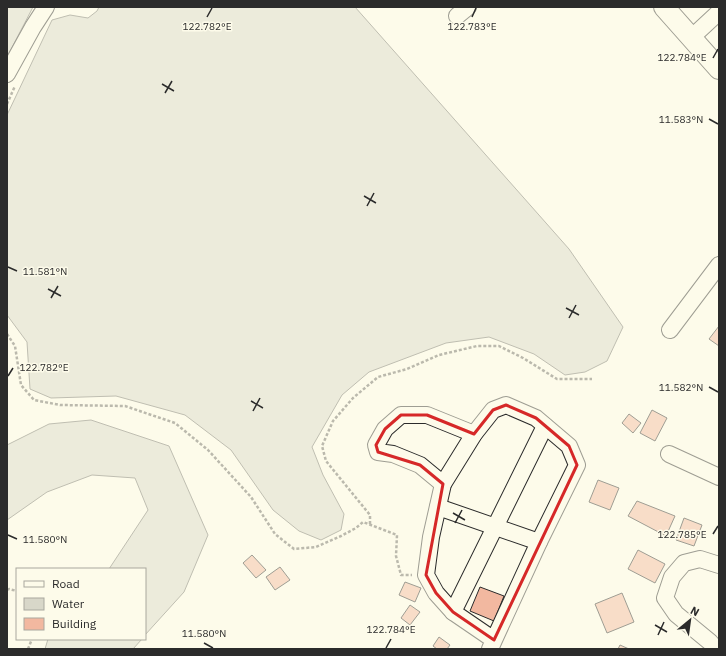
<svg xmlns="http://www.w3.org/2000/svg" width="726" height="656" font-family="'IBM Plex Sans',sans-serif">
<rect width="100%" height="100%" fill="#fdfbea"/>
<g fill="#d8d7c9" stroke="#74746e">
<polygon points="7,7 33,7 7,57"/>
<polygon points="99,7 355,7 569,249 623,327 607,361 585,372 565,375 534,354 489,337 446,343 369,372 342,395 312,447 323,475 344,514 341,530 321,540 299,531 273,510 231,450 185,415 116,396 51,398 30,389 27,342 7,315 7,115 52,20 70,15 88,18 97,11"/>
<polygon points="91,420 169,446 208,535 184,592 145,635 145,569 109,569 148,510 135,478 92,475 47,492 7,520 7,445 49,424"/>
<polygon points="48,639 142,639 133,649 45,649"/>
</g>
<g fill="#f2b8a0" stroke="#2b2b2b">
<polygon points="719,326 719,346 709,339"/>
<polygon points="652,410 667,418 655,441 640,433"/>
<polygon points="629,414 641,423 633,433 622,423"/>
<polygon points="598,480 619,488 610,510 589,502"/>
<polygon points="637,501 675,516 666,536 628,516"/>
<polygon points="684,518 702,525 694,546 676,540"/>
<polygon points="638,550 665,564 655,583 628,569"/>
<polygon points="252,555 266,570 256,578 243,563"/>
<polygon points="280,567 290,580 275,590 266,577"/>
<polygon points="405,582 421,588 415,602 399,595"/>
<polygon points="480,587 504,596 494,621 470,611"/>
<polygon points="622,593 634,622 607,633 595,604"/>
<polygon points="410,605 420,612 410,625 401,618"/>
<polygon points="439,637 450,645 447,649 437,649 433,646"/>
<polygon points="620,645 629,649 618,649"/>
</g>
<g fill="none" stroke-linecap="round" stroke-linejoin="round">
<defs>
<g id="minor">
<polyline points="457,16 468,7"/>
<polyline points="691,38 719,12"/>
<polyline points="7,74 33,27 46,7"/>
<polyline points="670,330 719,265"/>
<polyline points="669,454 719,477"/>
<polyline points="443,484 420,465 393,454 378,452 376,445 385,429 401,415 427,415 474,434"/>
<polyline points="438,507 539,542"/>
<polyline points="453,612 545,426"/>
<polyline points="490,649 494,640 539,542 577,465 569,446 536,418 506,405 493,410 474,434 443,484 431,537 426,575 436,593 453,612 494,640"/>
<polyline points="716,649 710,642 676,614 665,598 672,577 684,563 700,559 719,565"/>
</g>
<polyline id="major" points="664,7 719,69"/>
</defs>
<use href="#minor" stroke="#2b2b2b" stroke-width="18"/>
<use href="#major" stroke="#2b2b2b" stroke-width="22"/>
<g stroke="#6a6964" stroke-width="2.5" stroke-dasharray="3 2" stroke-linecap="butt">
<polyline points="7,104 15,86"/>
<polyline points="7,334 15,346 21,385 34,400 60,405 125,406 175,423 208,450 251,497 275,534 294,549 316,547 341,536 356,528 363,522 397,535 396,556 401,575 412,575"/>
<polyline points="370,524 370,515 326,461 322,446 333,421 353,398 378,377 407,369 439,355 477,346 499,346 523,358 557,379 592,379"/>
<polyline points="7,590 9,589 17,591"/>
<polyline points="28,649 32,639"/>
</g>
<use href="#minor" stroke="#fdfbea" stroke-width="16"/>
<use href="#major" stroke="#fdfbea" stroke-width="20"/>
</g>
<path d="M0 0H726V656H0ZM506,405L536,418L569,446L577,465L494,640L453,612L436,593L426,575L443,484L420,465L378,452L376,445L385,429L401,415H427L474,434L493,410Z" fill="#fdfbea" fill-opacity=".55" fill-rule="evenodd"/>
<path fill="none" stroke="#d62828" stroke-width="3" stroke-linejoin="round" d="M506,405L536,418L569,446L577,465L494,640L453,612L436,593L426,575L443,484L420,465L378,452L376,445L385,429L401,415H427L474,434L493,410Z"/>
<path fill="none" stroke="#2b2b2b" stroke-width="1.5" d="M207,17L212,8M472,17L476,8M713,58L718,49M162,84L174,91M165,93L172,81M709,119L718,124M364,196L376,203M367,206L374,193M8,267L17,271M48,289L61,296M51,298L58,286M566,308L579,315M569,318L576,305M8,376L13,368M709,387L718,392M251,401L263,408M253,411L260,398M453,513L465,520M455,523L462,510M713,534L718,526M8,535L17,539M655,625L667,632M658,635L664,622M204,643L213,648M386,648L391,639"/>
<g font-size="10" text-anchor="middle" fill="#2b2b2b" stroke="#fdfbea" stroke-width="3" stroke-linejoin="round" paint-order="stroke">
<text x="207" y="30">122.782°E</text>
<text x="472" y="30">122.783°E</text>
<text x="682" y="61">122.784°E</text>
<text x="681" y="123">11.583°N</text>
<text x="45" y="275">11.581°N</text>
<text x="44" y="371">122.782°E</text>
<text x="681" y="391">11.582°N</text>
<text x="682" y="538">122.785°E</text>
<text x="45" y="543">11.580°N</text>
<text x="391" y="633">122.784°E</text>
<text x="204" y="637">11.580°N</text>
</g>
<rect width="726" height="656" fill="none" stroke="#2b2b2b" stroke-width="16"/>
<rect x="16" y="568" width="130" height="72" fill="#fdfbea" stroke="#a9a89e"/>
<rect x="24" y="581" width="20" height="6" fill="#fdfbea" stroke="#a9a89e"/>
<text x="52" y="588" font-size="12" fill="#2b2b2b">Road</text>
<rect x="24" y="598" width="20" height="12" fill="#d8d7c9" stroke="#a9a89e"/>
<text x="52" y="608" font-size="12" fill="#2b2b2b">Water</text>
<rect x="24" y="618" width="20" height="12" fill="#f2b8a0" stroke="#a9a89e"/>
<text x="52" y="628" font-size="12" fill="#2b2b2b">Building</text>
<g transform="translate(690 620) rotate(29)" stroke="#fdfbea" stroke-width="3" paint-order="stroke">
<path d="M0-3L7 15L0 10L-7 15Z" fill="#2b2b2b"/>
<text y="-6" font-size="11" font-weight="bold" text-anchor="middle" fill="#2b2b2b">N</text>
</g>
</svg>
